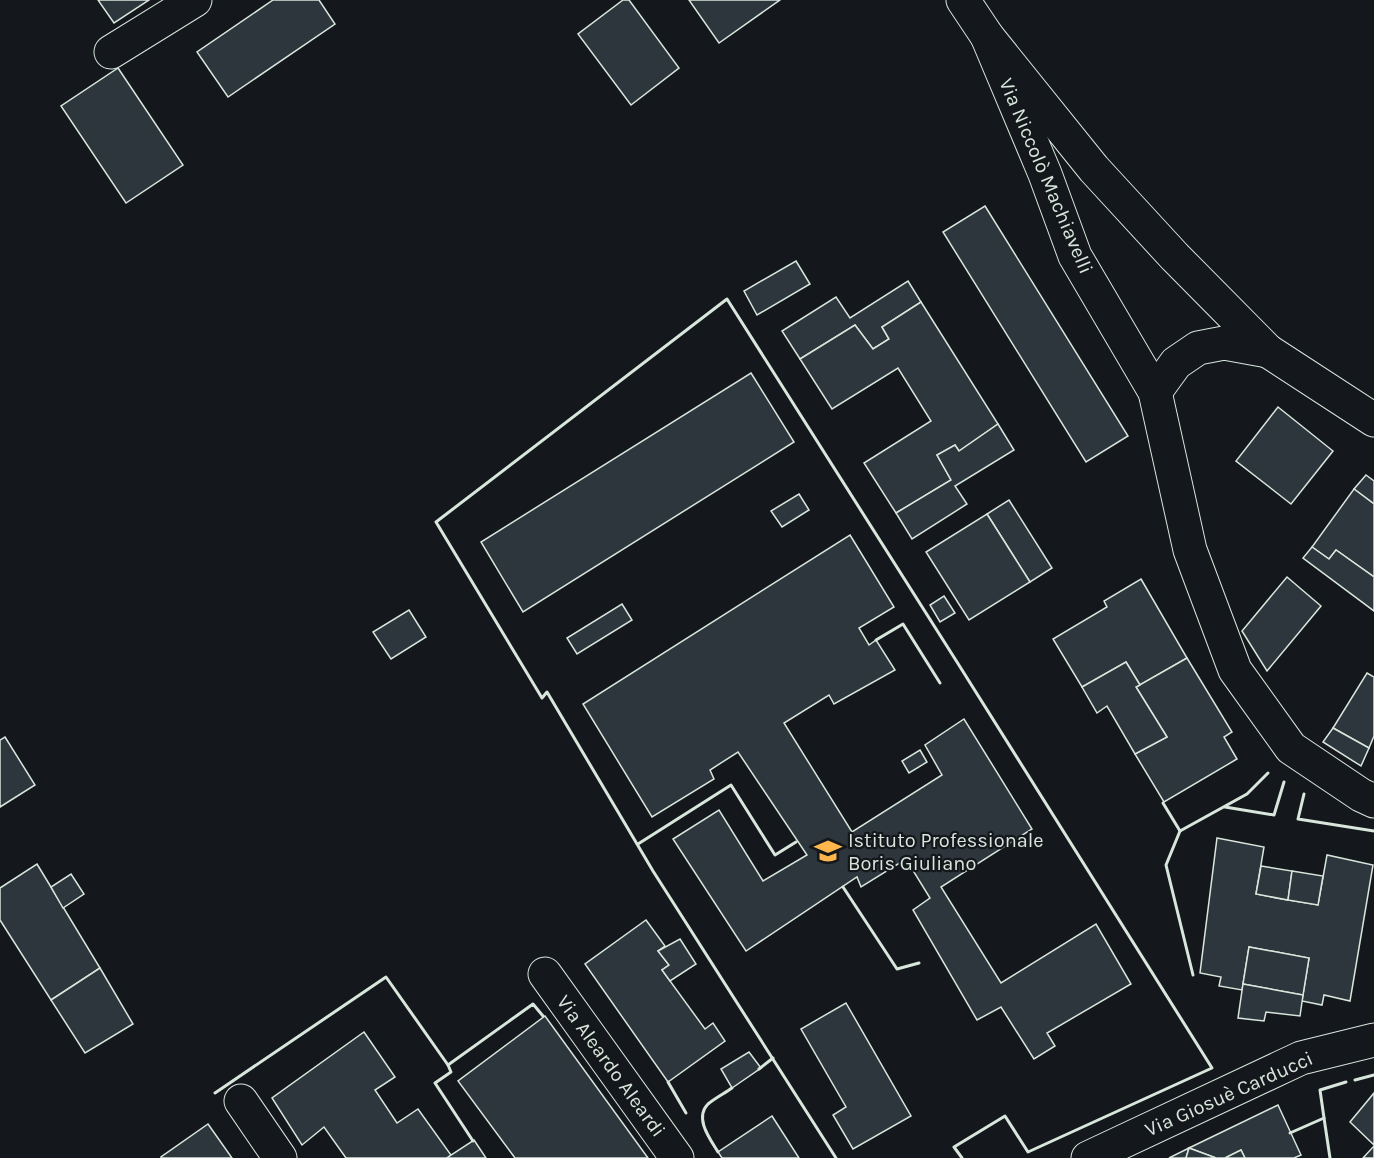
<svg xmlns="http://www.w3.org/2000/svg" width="1374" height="1158" font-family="Karla,sans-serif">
<rect width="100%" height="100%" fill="#14181c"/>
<g fill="#2c363c" stroke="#d8e6dc" stroke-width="1.5">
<polygon points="98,0 149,0 114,23"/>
<polygon points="273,0 319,0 335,24 228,97 197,52"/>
<polygon points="623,0 629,0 679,68 631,105 578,34"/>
<polygon points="689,0 780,0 719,43"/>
<polygon points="118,68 183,165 126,203 61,106"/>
<polygon points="985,206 1128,436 1086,462 943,232"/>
<polygon points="796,261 810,284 757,315 744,291"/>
<polygon points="908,281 921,302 882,327 889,339 873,349 855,325 800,359 782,331 836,297 850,318"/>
<polygon points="921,302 998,424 959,451 955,445 937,455 951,480 896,513 864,463 931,421 898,368 832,409 800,359 855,325 873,349 889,339 882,327"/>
<polygon points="751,373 794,442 523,612 481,542"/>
<polygon points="1278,407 1333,451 1291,504 1236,461"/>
<polygon points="998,424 1014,450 955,486 967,504 912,539 896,513 951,480 937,455 955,445 959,451"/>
<polygon points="1366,475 1374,481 1374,504 1354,489"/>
<polygon points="1354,489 1374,504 1374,577 1336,550 1329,559 1312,547"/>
<polygon points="799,494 809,510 782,527 771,511"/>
<polygon points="1009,500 1052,568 1030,582 987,514"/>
<polygon points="987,514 1030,582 969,620 926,552"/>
<polygon points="850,535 894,607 859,628 869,645 876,640 895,670 834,704 829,695 784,723 852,832 942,775 925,745 964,719 1032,829 941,887 1001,983 1096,924 1131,984 1047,1033 1055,1046 1034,1059 1001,1007 977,1020 913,910 930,898 906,859 861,887 857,877 746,951 673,839 719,810 763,881 807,855 738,752 710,770 714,779 652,817 583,704"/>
<polygon points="1312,547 1329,559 1336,550 1374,577 1374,611 1303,558"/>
<polygon points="1287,577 1321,606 1267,671 1242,631"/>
<polygon points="1141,579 1187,658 1140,685 1126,662 1082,687 1053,639 1107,607 1104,601"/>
<polygon points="944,596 955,613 940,622 930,605"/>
<polygon points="622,604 632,620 577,654 567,638"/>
<polygon points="409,610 426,637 391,659 373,632"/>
<polygon points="1187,658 1232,732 1224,737 1237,759 1164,802 1135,754 1167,737 1136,687"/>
<polygon points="1126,662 1140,685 1136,687 1167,737 1135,754 1107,706 1097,713 1082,687"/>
<polygon points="1367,673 1374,677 1374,736 1369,748 1333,728"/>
<polygon points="1333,728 1369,748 1361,766 1323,742"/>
<polygon points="5,737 35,785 0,807 0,740"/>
<polygon points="920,750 927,762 909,773 902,761"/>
<polygon points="1217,838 1264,847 1256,894 1288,900 1318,905 1327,855 1373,865 1350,1001 1324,995 1322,1005 1302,1001 1309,958 1249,947 1242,990 1219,986 1221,977 1200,973"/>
<polygon points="37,864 100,968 51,1000 0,920 0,888"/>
<polygon points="1261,866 1292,871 1288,900 1256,894"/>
<polygon points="1292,871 1323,876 1318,905 1288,900"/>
<polygon points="71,874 84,894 63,908 51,887"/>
<polygon points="646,920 665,946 658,951 669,965 662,970 705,1029 713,1023 725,1041 668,1082 585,964"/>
<polygon points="680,939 696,964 670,981 662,970 669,965 658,951"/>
<polygon points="1249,947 1309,958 1303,995 1243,984"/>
<polygon points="100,968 133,1024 85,1053 51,1000"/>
<polygon points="1243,984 1303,995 1300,1016 1266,1012 1264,1021 1238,1018"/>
<polygon points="846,1003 911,1116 853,1149 833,1115 846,1107 801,1029"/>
<polygon points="545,1016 648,1158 515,1158 458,1081"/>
<polygon points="364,1032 395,1077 375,1090 397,1123 418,1109 451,1155 447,1158 346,1158 324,1127 302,1145 272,1098"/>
<polygon points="749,1052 761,1068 732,1088 721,1069"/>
<polygon points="1374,1093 1374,1145 1350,1122"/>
<polygon points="1278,1105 1301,1155 1294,1158 1245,1158 1241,1150 1225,1158 1216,1158 1189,1148"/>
<polygon points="772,1116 799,1158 722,1158 718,1152"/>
<polygon points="208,1124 232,1158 161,1158 161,1157"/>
<polygon points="474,1140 486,1158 447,1158 451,1155"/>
<polygon points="1374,1146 1374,1158 1363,1158"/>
<polygon points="1189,1148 1186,1158 1169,1158"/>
<polygon points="1189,1148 1216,1158 1186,1158"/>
<polygon points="1241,1150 1245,1158 1225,1158"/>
</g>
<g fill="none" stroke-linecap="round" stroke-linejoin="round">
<defs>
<g id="minor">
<polyline points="111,52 195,0"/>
<polyline points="545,974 677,1158"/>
<polyline points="241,1101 280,1158"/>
<polyline points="1088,1158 1301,1058 1374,1040"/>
</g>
<g id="major">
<polyline points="963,0 987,36 1094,169 1175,257 1268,351 1374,420"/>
<polyline points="987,36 1045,174 1075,256 1155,392 1190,550 1235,670 1291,748 1361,795 1374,801"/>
<polyline points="1155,392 1176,363 1198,348 1224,343 1268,351"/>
</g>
</defs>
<use href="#minor" stroke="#d8e6dc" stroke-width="35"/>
<use href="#major" stroke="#d8e6dc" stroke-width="35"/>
<use href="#minor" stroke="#14181c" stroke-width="33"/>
<use href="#major" stroke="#14181c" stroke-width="33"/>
<g stroke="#d8e6dc" stroke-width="3">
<polyline points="876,640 903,624 940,683"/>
<polyline points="1304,794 1298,819 1374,831"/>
<polyline points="1163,803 1180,831 1247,794 1268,773"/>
<polyline points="1225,807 1274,815 1284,782"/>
<polyline points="1180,831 1166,865 1193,975"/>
<polyline points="638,844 731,785 775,855 796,842"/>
<polyline points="843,887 897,969 919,963"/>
<polyline points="759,1069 773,1058"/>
<polyline points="1355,1080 1374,1075"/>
<polyline points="668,1082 686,1113"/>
<polyline points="215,1093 386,977 448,1065"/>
<polyline points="1324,1118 1330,1158"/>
<polyline points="1290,1133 1324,1118 1320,1090 1346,1082"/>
<polyline points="473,1141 435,1083 451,1072 448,1065 533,1004 543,1016"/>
<path d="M718,1152C710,1139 694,1118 708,1104C715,1098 725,1093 732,1088"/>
<polyline points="836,1158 653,871 547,692 542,698 436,522 727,299 957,662 1212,1068 1028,1152 1005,1116 954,1147 962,1158"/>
</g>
</g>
<defs>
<symbol id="school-bare" viewBox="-9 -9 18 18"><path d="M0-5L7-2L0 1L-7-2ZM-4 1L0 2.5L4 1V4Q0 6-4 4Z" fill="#ffb74d" stroke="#14181c" stroke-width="2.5" paint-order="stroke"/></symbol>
</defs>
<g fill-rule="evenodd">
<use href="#school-bare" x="809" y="832" width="38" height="38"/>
</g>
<g text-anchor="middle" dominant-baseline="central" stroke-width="4.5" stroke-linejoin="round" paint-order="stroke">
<g font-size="20" fill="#d8e6dc" stroke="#14181c">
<text transform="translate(1046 176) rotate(67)">Via Niccolò Machiavelli</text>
<text transform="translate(611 1066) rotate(54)">Via Aleardo Aleardi</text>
<text transform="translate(1229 1094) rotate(-24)">Via Giosuè Carducci</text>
</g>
<g font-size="20" fill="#d8e6dc" stroke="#14181c" text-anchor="start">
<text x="848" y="840">Istituto Professionale<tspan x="848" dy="23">Boris Giuliano</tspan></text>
</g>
</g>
</svg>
